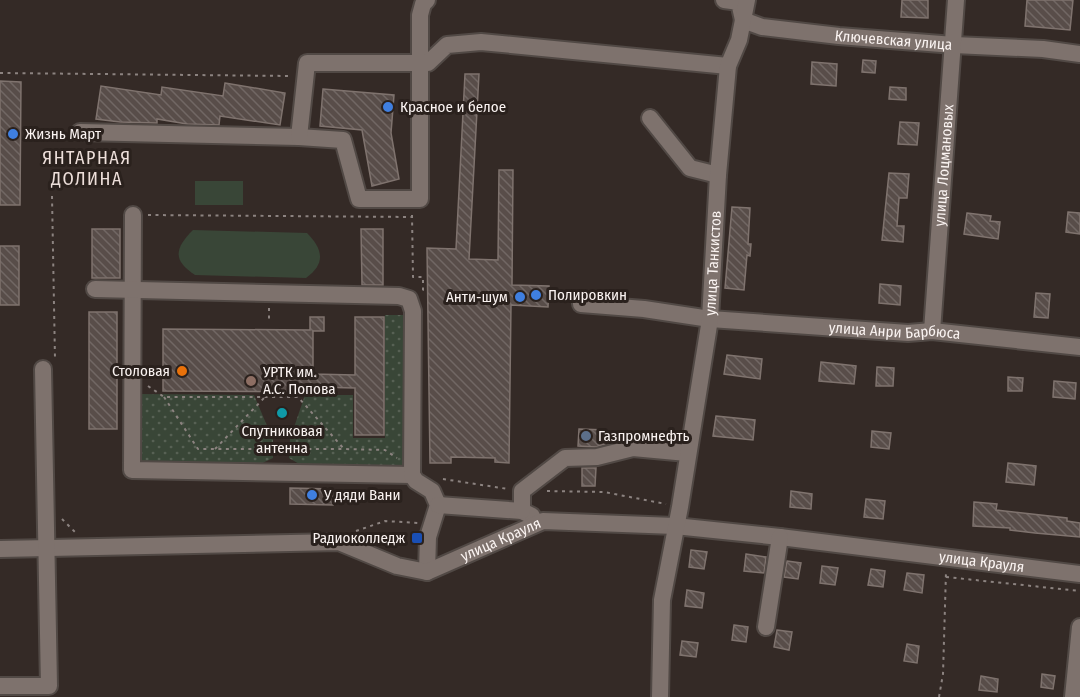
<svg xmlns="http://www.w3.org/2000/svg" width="1080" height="697" font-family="'Fira Sans Condensed',sans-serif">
<defs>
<pattern id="grass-dots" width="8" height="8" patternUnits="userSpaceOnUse" patternTransform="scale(1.5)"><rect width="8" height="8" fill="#394637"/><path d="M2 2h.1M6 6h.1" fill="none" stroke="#576154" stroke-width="1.8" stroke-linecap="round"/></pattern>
<pattern id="building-back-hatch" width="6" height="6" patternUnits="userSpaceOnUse" patternTransform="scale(1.5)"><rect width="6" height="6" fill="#584d49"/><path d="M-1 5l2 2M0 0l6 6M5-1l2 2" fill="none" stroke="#716764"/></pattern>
</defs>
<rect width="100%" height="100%" fill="#342a26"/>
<g fill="url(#grass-dots)">
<polygon points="385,315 408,315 408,468 306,468 289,458 290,439 305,395 353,395 353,438 385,438"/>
<polygon points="138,394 254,395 273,440 273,458 252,468 137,465"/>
</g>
<g fill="#394637">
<rect x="195" y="181" width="48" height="24"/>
<path d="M193,230L307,233C323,249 326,264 306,278L195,275C172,260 175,248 193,230Z"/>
</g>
<g fill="url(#building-back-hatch)" stroke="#7f736e" stroke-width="1.5">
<polygon points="902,0 928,0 928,18 901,17"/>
<polygon points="1027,0 1073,0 1070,30 1025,26"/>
<polygon points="863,60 876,61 875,73 862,72"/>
<polygon points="812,62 837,64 836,86 811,84"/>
<polygon points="465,74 479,74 469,259 498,260 499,170 513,170 512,285 549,286 548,307 511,305 509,463 495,462 495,458 451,457 451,463 430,463 427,248 456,249"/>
<polygon points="0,81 21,82 20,205 0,205"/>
<polygon points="225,83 285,93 280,125 220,116 219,125 187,124 157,119 157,123 120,122 96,119 101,86 161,95 162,87 223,96"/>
<polygon points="890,87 906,88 906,100 889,99"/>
<polygon points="323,89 394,95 391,133 399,179 372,186 362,130 320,126"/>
<polygon points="900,122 919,123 917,145 898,144"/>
<polygon points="889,173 909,174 907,198 899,198 897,226 904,226 903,242 882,240"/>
<polygon points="732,207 750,208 748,244 751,244 750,256 747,255 744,290 725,288"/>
<polygon points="1068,212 1080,213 1080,234 1066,232"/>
<polygon points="967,213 991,216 990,221 1000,222 998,239 964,234"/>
<rect x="92" y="229" width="28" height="49"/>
<polygon points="361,229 383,229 383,285 362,285"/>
<rect x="0" y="246" width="19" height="59"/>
<polygon points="880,284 901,286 900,305 879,303"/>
<polygon points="1036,293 1050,294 1048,318 1034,317"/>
<rect x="89" y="312" width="28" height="117"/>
<polygon points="310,317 324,317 324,331 313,331 313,374 355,375 355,317 384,317 384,435 355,435 355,388 313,387 313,392 163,391 163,329 310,330"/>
<polygon points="727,355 762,359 760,379 724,374"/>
<polygon points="821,362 856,366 854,384 819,381"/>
<polygon points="877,367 894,368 893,386 876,386"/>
<polygon points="1008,377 1023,378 1022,391 1008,391"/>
<polygon points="1054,381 1076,383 1075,399 1053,397"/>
<polygon points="716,416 755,420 753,440 713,436"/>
<polygon points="579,429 606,430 605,444 596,447 578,446"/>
<polygon points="872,431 891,433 889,449 871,447"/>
<polygon points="1008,463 1036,466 1034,485 1006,482"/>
<polygon points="582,468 596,468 595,486 582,486"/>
<polygon points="290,488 333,489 333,505 290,504"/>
<polygon points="791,491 812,494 811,509 790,507"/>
<polygon points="866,499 885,501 883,519 864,517"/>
<polygon points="974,502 997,504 996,510 1067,518 1067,521 1080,523 1080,537 1035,533 1010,530 1010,528 973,526"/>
<polygon points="691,550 707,552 704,569 689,567"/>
<polygon points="746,554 766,557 764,573 744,571"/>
<polygon points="787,561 801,563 798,579 784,577"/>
<polygon points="822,566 838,568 835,585 820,583"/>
<polygon points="871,569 885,571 883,587 868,585"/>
<polygon points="907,573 924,575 922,593 904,590"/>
<polygon points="687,590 704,593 702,608 685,606"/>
<polygon points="734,625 748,627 746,642 732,640"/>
<polygon points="777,630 792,632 789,650 774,647"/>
<polygon points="682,641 698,643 696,657 680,655"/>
<polygon points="907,644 919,646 917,663 904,661"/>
<polygon points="1042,674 1055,676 1053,689 1041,687"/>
<polygon points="981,676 998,679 997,692 979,690"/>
</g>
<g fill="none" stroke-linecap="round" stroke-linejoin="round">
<defs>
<g id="minor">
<path id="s1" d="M724,0L739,2L743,20L762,27L839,36L954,45L1043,49L1080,54"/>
<polyline points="650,118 690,168 718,175"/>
<polyline points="80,132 299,137 343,140 359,199 420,199 420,15 423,4 427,0"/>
<polyline points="299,137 307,63 428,63 447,45 481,42 728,66"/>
<polyline points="133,215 132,470 412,475"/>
<polyline points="95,289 399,296 409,299 413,311 412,475 416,481 432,491 438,505 428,537 427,572"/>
<path id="s2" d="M581,304L644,309L710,319L908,333L932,331L1080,347"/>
<path id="s3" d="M932,331L956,0"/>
<polyline points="438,505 522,511 532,516"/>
<polyline points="522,511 522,491 565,458 597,457 633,448 687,453"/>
<path id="s4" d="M0,549L339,542L397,566L427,572L543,521L675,526L780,537L1080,574"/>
<polyline points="766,627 780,537"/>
<polyline points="0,686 49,686 43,369"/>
<path id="s5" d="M660,697L662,600L680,507L710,319L718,175L728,66L739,40L747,0"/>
<polyline points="1073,697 1080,627"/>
</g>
</defs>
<use href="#minor" stroke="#514945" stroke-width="20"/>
<g stroke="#8c8380" stroke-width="2" stroke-dasharray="3 4.5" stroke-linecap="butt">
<polyline points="0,73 290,76"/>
<polyline points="52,196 55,359"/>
<polyline points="148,215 412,217"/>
<polyline points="412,215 413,277 423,277 423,290 420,291"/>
<polyline points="269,308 269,323"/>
<polyline points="148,386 164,397 298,397 344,449 385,450 397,458"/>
<polyline points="164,397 198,449 344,449"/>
<polyline points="215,449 265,397"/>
<polyline points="443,479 508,489"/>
<polyline points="547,491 604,492 666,504"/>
<polyline points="62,519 75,532"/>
<polyline points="356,531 385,521 418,523"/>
<polyline points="946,577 1080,591"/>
<polyline points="939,697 943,674 946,572"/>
</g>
<use href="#minor" stroke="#7e726d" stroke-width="16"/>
</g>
<g fill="#3f7fe0" stroke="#2a211d" stroke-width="2">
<circle cx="388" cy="107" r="6"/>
<circle cx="13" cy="134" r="6"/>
<circle cx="536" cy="295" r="6"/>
<circle cx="520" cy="297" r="6"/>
<circle cx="312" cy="495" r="6"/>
</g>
<circle fill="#e8710a" stroke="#2a211d" stroke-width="2" cx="182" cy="371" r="6"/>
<circle fill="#8d6e63" stroke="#2a211d" stroke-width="2" cx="251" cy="381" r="6"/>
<circle fill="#0f9aa8" stroke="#2a211d" stroke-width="2" cx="282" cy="413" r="6"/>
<circle fill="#5c6f8a" stroke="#2a211d" stroke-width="2" cx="586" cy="436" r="6"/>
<rect fill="#1a4fb4" stroke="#2a211d" stroke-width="2" x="411" y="532" width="12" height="12" rx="3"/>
<g text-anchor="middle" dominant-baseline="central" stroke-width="6" stroke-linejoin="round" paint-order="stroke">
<g font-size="15" fill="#faf3f1" stroke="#2a211d">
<text stroke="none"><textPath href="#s1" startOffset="186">Ключевская улица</textPath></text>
<text stroke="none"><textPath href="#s3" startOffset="166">улица Лоцмановых</textPath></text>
<text stroke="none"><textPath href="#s5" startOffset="438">улица Танкистов</textPath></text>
<text stroke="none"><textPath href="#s2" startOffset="315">улица Анри Барбюса</textPath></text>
<text stroke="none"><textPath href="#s4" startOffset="513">улица Крауля</textPath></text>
<text stroke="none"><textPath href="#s4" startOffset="1000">улица Крауля</textPath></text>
</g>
<g font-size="15" fill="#faf3f1" stroke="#2a211d" text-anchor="start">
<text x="400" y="107">Красное и белое</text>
<text x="25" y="134">Жизнь Март</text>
<text x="548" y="295">Полировкин</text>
<text x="508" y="297" text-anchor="end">Анти-шум</text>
<text x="170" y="371" text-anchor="end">Столовая</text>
<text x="263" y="372">УРТК им.<tspan x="263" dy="17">А.С. Попова</tspan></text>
<text x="282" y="431" text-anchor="middle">Спутниковая<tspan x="282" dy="17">антенна</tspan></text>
<text x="598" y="436">Газпромнефть</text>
<text x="324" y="495">У дяди Вани</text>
<text x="405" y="538" text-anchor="end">Радиоколледж</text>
</g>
<g font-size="18" letter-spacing="1.5" fill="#eddfda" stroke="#2a211d">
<text x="87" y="158">ЯНТАРНАЯ<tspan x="87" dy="21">ДОЛИНА</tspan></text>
</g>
</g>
</svg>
